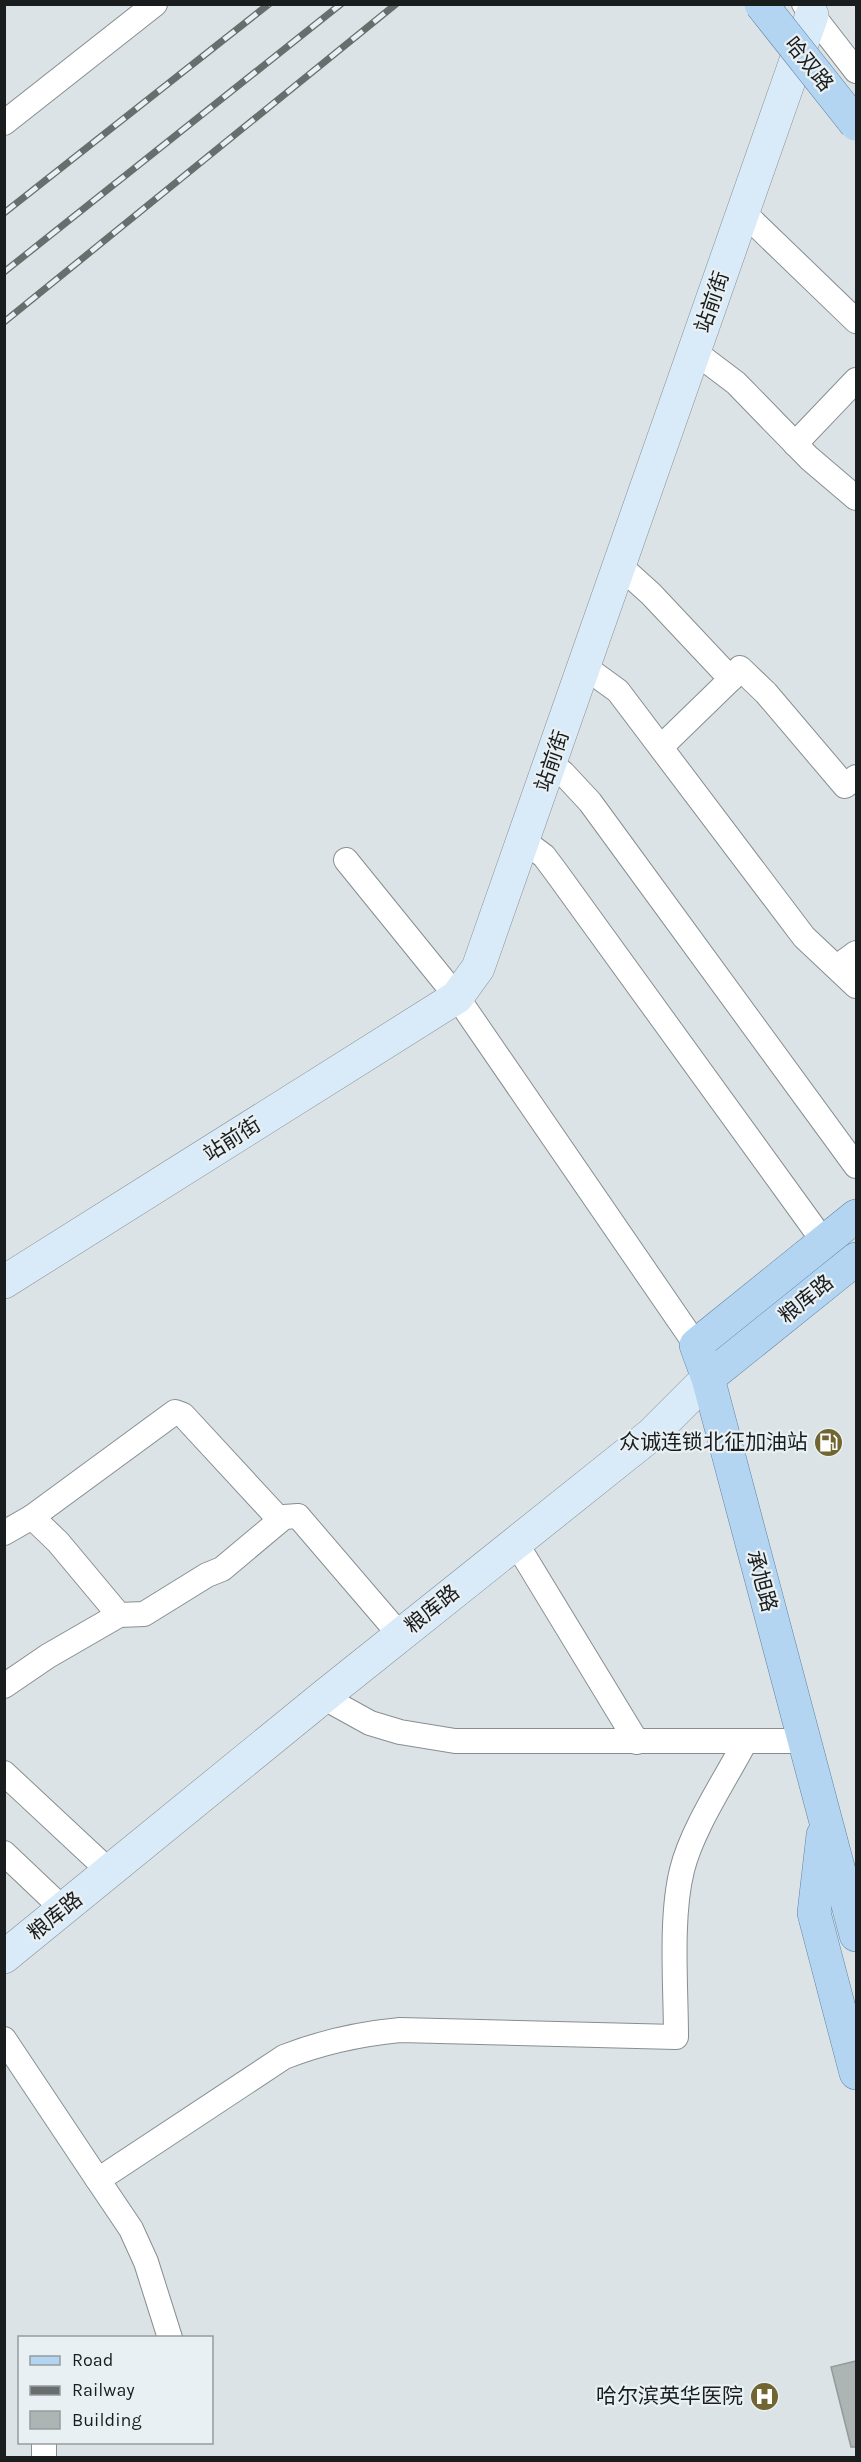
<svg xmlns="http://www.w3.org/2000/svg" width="861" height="2462" font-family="Karla,'Noto Sans SC',sans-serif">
<rect width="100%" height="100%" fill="#dce3e6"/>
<polygon fill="#adb5b4" stroke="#939a9a" stroke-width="1.5" points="856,2361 856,2447 851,2447 831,2367"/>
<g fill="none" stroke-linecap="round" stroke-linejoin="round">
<defs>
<g id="street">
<polyline points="804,4 856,71"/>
<polyline points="4,123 155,4"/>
<polyline points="743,212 856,321"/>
<polyline points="695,352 736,383 809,458 856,498"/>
<polyline points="795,444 856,380"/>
<polyline points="620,566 651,594 731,679 740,668 766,693 845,786 856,777"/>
<polyline points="585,667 618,691 804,937 856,986"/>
<polyline points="661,747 731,679"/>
<polyline points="551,764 563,773 590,802 856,1166"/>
<polyline points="524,841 544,856 556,872 824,1242"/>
<polyline points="346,860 457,997 696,1345"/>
<polyline points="837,967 856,953"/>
<polyline points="4,1533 32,1517"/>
<polyline points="516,1543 637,1742"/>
<polyline points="119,1615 58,1542 32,1517 175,1412 183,1415 280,1520"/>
<polyline points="4,1686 48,1656 119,1615 144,1614 207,1575 222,1569 284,1517 298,1516 400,1635"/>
<polyline points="323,1697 370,1723 400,1732 455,1741 804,1741"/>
<polyline points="4,1773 109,1871"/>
<polyline points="4,1853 63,1909"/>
<path d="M4,2039L98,2180L284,2057C322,2042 359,2034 400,2030L676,2037C676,1987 670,1918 682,1870C692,1829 725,1780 745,1742"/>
<polyline points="98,2180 131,2229 146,2262 170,2338"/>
<polyline points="44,2458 44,2442"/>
</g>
<g id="secondary">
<polyline points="4,1282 457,997 478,968 812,15"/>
<polyline points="4,1957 323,1697 652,1434 708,1378"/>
</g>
<g id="primary">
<polyline points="856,1216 696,1345 708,1378 856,1935"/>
<polyline points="708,1378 856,1259"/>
<polyline points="823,1835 814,1913 856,2073"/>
</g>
</defs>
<use href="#street" stroke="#888e90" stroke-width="26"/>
<use href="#secondary" stroke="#888e90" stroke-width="34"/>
<use href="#primary" stroke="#5d82a2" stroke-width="34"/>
<use href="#street" stroke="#fff" stroke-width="24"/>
<use href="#secondary" stroke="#d9eaf8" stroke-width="33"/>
<use href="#primary" stroke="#b3d5f2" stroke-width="33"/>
<defs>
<g id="rail">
<polyline points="4,213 269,4"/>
<polyline points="4,272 341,4"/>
<polyline points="4,322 396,4"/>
</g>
</defs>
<use href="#rail" stroke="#686d6e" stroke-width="7"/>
<use href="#rail" stroke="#e9f0f3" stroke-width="4.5" stroke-dasharray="14" stroke-linecap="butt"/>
<defs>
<polyline id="primary-bridge" points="761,4 856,124"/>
</defs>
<use href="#primary-bridge" stroke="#5d82a2" stroke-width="34" stroke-linecap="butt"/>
<use href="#primary-bridge" stroke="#b3d5f2" stroke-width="33"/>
</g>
<defs>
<symbol id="fuel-disc" viewBox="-11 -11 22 22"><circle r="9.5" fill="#716532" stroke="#e9f0f3"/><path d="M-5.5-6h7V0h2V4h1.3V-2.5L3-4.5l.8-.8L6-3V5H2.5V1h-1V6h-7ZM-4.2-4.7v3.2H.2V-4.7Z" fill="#fff"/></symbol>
<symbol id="hospital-disc" viewBox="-11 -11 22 22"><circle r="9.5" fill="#716532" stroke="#e9f0f3"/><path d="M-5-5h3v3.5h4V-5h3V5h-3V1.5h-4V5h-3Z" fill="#fff"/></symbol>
</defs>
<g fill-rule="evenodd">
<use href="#fuel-disc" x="812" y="1426" width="33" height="33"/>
<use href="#hospital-disc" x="748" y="2380" width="33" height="33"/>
</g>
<g text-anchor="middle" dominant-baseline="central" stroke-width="4.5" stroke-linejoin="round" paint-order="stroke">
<g font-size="21" fill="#1a1d1e" stroke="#e9f0f3">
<text transform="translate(809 64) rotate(51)">哈双路</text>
<text transform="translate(712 302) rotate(-71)">站前街</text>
<text transform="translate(552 761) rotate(-71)">站前街</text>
<text transform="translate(232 1139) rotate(-32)">站前街</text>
<text transform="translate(806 1299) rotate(-39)">粮库路</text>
<text transform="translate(762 1581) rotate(75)">承旭路</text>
<text transform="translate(432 1609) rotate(-39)">粮库路</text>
<text transform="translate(55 1916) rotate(-39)">粮库路</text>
</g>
<g font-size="21" fill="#1a1d1e" stroke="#e9f0f3" text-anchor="end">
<text x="808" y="1442">众诚连锁北征加油站</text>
<text x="743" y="2396">哈尔滨英华医院</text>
</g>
</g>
<rect width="861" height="2462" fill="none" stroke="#1a1d1e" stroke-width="12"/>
<rect x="18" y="2336" width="195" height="108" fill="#e9f0f3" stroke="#969c9e" stroke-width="1.5"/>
<rect x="30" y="2356" width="30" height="9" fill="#b3d5f2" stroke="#969c9e" stroke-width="1.5"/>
<text x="72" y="2366" font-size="18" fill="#1a1d1e">Road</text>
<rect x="30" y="2386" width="30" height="9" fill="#686d6e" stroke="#969c9e" stroke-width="1.5"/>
<text x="72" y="2396" font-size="18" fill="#1a1d1e">Railway</text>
<rect x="30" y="2411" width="30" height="18" fill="#adb5b4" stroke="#969c9e" stroke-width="1.5"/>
<text x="72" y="2426" font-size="18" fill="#1a1d1e">Building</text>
</svg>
